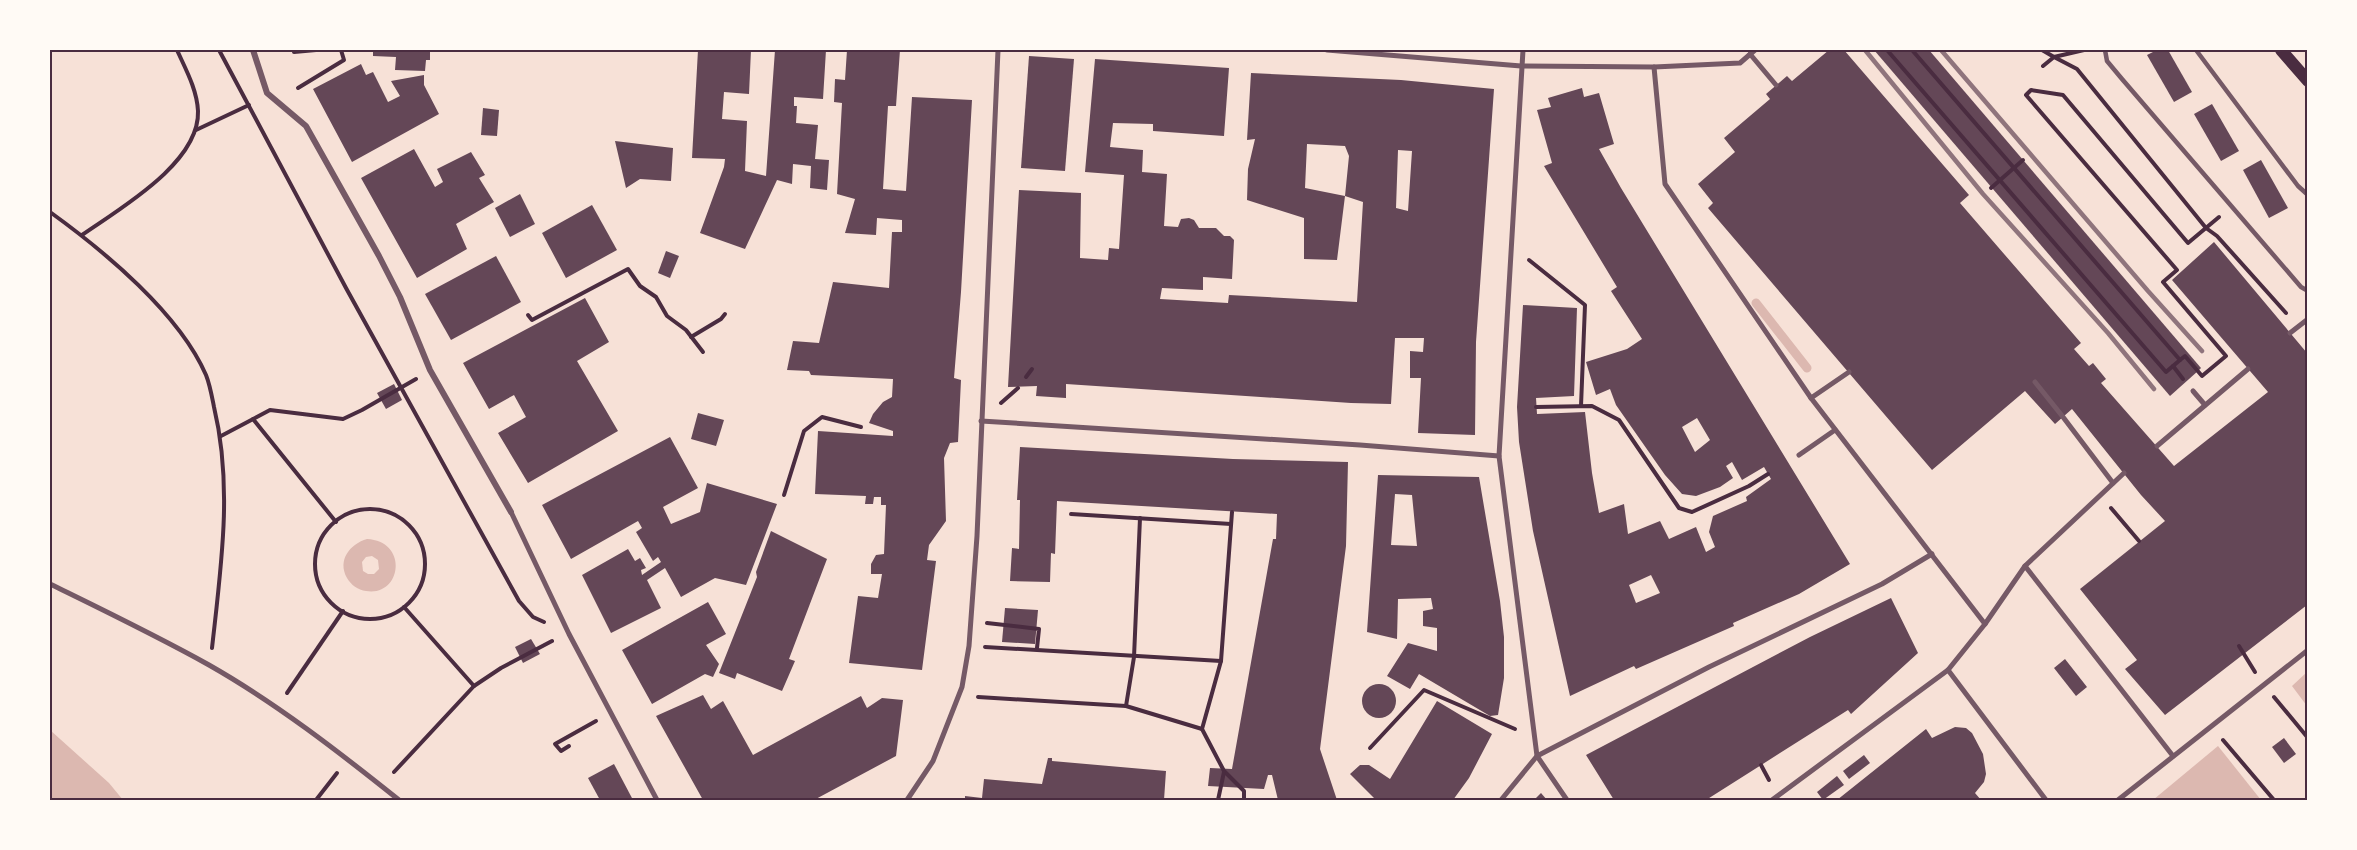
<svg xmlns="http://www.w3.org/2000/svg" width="2357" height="850" font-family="'Open Sans',sans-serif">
<rect width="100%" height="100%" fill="#f7e1d7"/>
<g fill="#dcb8b0" fill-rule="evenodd">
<path d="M367,539C409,541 402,597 366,591C358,590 351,585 347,578C337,560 350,544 367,539ZM372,556L378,560L379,569L374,574H368L363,571L362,562L366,557Z"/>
<polygon points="2307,672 2307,706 2292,686"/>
<polygon points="50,730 109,783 123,800 50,800"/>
<polygon points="2218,746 2261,800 2153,800"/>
</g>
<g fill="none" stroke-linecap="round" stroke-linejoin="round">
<polyline stroke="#dcb8b0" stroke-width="9" points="1756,303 1807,368"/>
</g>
<g fill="#644757" fill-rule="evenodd">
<polygon points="373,50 430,50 430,60 426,60 425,71 395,70 396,57 373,56"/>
<polygon points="698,50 751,50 749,94 724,92 722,119 747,121 745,171 766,176 775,50 826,50 823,99 794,97 794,106 797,106 796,123 818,125 815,159 829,160 827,190 810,188 811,166 793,164 792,184 777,180 745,249 700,233 724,167 725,159 692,158"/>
<polygon points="847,50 900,50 896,106 888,106 883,189 906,191 912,97 972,100 961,292 954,378 961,380 958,442 950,443 944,458 946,521 929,545 927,560 936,561 922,670 849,663 858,596 878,598 882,574 871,574 871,564 876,555 884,554 886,505 881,505 881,497 874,497 873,504 865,504 866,496 815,494 818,431 893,436 893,431 869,423 873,414 883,402 892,397 893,379 811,375 809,371 787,370 793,341 819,343 833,282 889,288 892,232 902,232 902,220 877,218 876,235 845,233 855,199 837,194 842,103 834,102 835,79 845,80"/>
<polygon points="1829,50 1844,50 1969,195 1960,203 2081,343 2074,349 2089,366 2093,363 2106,379 2101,383 2174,466 2268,392 2172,280 2214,242 2307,353 2307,605 2165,715 2125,669 2137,660 2080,589 2165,521 2141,495 2072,409 2055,424 2025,391 1932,470 1708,208 1713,203 1698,184 1735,152 1724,138 1770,99 1766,94 1787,76 1792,81"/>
<polygon points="1874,50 1929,50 2201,368 2198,371 2170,396"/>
<polygon points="2157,50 2168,50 2192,92 2174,102 2147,55"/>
<polygon points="1029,56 1074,59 1065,171 1021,168"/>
<path d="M1095,59L1229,68L1224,136L1153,131V124L1113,123L1110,147L1143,150L1142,172L1167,174L1164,226L1178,227L1181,219L1189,218L1194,220L1199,228H1216L1224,236H1230L1234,240L1232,279L1203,277V290L1162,288L1160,299L1228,303L1229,295L1357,302L1363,202L1345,196L1349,156L1345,146L1307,144L1305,188L1345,196L1337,260L1304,259V218L1247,200L1248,169L1255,139L1247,140L1251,73L1401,80L1494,89L1476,342L1475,435L1418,433L1421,378H1410V351L1423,352L1424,338H1395L1391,404L1351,403L1066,384V398L1036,396L1037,386L1008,387L1019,190L1081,193L1080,258L1108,260L1109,248L1119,249L1124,175L1085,172ZM1398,150L1412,151L1408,211L1396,208Z"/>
<polygon points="361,64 366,75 373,72 388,102 400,96 391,81 424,75 424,85 439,114 352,162 313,89"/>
<path d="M1582,88L1584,97L1599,93L1614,144L1599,149L1621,188L1850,564L1799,594L1733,623L1734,626L1636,669L1634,666L1570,696L1533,531L1519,442L1517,407L1523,305L1577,308L1574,396L1536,398L1537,414L1585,412L1592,473L1599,513L1624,504L1628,534L1660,521L1669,539L1696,527L1706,552L1715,547L1709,532L1713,516L1747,501L1746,497L1771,479L1764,467L1742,480L1732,462L1726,466L1733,478L1720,487L1696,496L1682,494L1665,475L1616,405L1610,389L1596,395L1586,362L1627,349L1642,339L1611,291L1617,287L1544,166L1552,163L1537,110L1551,107L1548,98ZM1697,418L1710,440L1695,452L1682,427ZM1651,575L1660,593L1636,603L1629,585Z"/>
<polygon points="2212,104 2239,151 2221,161 2194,114"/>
<polygon points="483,108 499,110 497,136 481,135"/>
<polygon points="615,141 673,148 671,181 640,179 626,188"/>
<polygon points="414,149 435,187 443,182 437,169 471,152 485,175 479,178 494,202 456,224 467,249 417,278 361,178"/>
<polygon points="2261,160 2288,208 2269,218 2243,170"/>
<polygon points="520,194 535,224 510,237 495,208"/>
<polygon points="592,205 617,250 566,278 542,233"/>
<polygon points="666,251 679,256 670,278 658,273"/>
<polygon points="496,256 521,302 451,340 425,294"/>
<polygon points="585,298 609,342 577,361 618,431 528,483 498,433 526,417 514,395 489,409 463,363"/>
<polygon points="394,384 402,400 386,409 377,393"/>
<polygon points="698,413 724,420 716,446 691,439"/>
<polygon points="670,437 698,488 663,507 671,524 700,512 707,483 777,504 746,585 715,578 681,597 665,568 647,580 661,608 611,633 582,575 628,549 635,561 640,558 646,568 641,570 642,575 661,562 658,557 653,561 636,532 642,528 638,521 571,559 542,505"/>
<polygon points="1020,447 1233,459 1348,462 1346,546 1320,749 1337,800 1278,800 1272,775 1268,775 1264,789 1208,786 1210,768 1232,769 1273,539 1276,539 1277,514 1057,501 1055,554 1051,553 1050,582 1010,581 1012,548 1019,549 1020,500 1017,500"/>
<path d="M1378,475L1479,477L1500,601L1504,637V678L1498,715L1490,716L1419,674L1410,689L1387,676L1408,643L1437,651V628L1423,626V611L1433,609L1431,598L1398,599L1397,639L1367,632ZM1395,494L1412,495L1417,546L1391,545Z"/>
<polygon points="771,531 827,559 789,659 795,661 782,691 737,673 735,679 719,673 757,577 756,572"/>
<polygon points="1891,598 1918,653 1851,714 1848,710 1706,800 1614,800 1586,755 1810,637"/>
<polygon points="708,602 726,634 706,645 719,664 713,677 705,674 652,704 622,650"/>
<polygon points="1005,608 1038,610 1035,644 1002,642"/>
<polygon points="531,639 540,654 523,663 515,647"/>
<polygon points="2065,659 2087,687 2076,696 2054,668"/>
<circle cx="1379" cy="701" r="17"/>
<polygon points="703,695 711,709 723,701 753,755 861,696 867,708 882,698 903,700 896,756 814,800 703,800 656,716"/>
<polygon points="1437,701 1492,734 1469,778 1453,800 1376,800 1350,774 1360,765 1369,765 1390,779"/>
<polygon points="1955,727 1966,728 1972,733 1983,754 1986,774 1984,782 1975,793 1981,800 1837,800 1926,729 1932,738"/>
<polygon points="2284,738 2296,754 2284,763 2272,747"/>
<polygon points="1864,755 1870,763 1849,779 1843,771"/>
<polygon points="1048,758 1052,758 1052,761 1166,771 1164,800 965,800 965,796 982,798 984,779 1042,784"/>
<polygon points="614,764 633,800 600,800 588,778"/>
<polygon points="1837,776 1844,785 1823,800 1817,792"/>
<polygon points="1541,793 1547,800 1534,800"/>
</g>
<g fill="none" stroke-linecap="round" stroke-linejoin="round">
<g stroke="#4a2c40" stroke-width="4">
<polyline points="219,50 346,288 519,601 533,617 544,622"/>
<polyline points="1887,50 2166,372 2173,366 2183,379"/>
<polyline points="1912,50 2180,360 2173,366"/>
<polyline points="2042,50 2054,57 2084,50"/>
<polyline points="294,52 316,50"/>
<polyline points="2043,66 2054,57 2077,69 2206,228 2217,236 2286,313"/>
<polyline points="298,88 344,60 341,50"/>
<polyline points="196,130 249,105"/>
<polyline points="1991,188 2023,160"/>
<path d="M50,212C104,251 179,313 206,375C210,385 212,397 214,407C233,486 221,567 212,648"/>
<path d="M82,235C119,209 200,163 198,111C197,89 185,68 177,50"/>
<polyline points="1529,260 1585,305 1581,406"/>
<polyline points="528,315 532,320 628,269 640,286 656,297 667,316 686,330 703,352"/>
<polyline points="691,337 721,319 725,314"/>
<polyline points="2180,360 2185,356 2202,376 2226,356 2163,282 2177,270 2026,95 2031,90 2063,95 2188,243 2219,217"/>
<polyline points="1026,377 1032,369"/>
<polyline points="1001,403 1018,388"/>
<polyline points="1536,407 1592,406 1619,420 1679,508 1692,512 1749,486 1768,474"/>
<polyline points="253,419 336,522"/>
<polyline points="221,436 270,410 343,419 362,410 416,379"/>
<polyline points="784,495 804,431 822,417 861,427"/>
<polyline points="2111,508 2139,541"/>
<circle cx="370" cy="564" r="55"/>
<polyline points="1232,512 1221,661 1202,729 1224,771 1244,791 1244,800"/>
<polyline points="1071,514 1231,524"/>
<polyline points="404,607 474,686"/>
<polyline points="987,623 1039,629 1037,648"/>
<polyline points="2239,646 2255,672"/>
<polyline points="985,647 1221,661"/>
<polyline points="287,693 343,611"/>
<polyline points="978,697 1126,706 1202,729"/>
<polyline points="2274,697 2308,738"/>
<polyline points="1126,706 1134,657 1140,518"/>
<polyline points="2223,740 2274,800"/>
<polyline points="569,746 561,751 555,744 596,721"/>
<polyline points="1370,748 1424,690 1515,729"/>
<polyline points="1761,765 1769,780"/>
<polyline points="394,772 474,686 501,668 552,641"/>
<polyline points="316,800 337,773"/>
<polyline points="1218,800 1224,772"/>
</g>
<g stroke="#755966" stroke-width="4.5">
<polyline points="2105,50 2107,61 2122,79 2301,287 2308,291"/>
<polyline points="2196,50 2298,186 2308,195"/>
</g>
<g stroke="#755966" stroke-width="5">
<polyline points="1327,50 1521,66 1654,67 1740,63 1755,50"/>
<polyline points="1750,54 1776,85"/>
<polyline points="1654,67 1665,184 1811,398 1985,624"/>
<polyline points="2290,333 2308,319"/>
<polyline points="2035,382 2063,417 2113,483"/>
<polyline points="2193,391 2205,405"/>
<polyline points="1811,398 1849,372"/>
<polyline points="981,421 1360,445 1499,456"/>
<polyline points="2157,446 2248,369"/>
<polyline points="1799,455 1835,430"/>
<polyline points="511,512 569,634 657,800"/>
<polyline points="2025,566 2173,756"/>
<path d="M50,584C103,610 157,636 209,665C276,703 339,752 399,800"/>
<polyline points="1948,670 2046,800"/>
<polyline points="907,800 933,761 962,687 969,646 977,536 998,50"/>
<polyline points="1501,800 1537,756 1499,456 1523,50"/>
<polyline points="1567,800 1537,756 1709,667 1882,584 1932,554"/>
<polyline points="1772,800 1948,670 1985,624 2025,566 2124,473"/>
<polyline points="2118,800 2308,650"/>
</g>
<polyline stroke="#755966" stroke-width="6" points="253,50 267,93 306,126 379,256 400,297 430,370 511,512"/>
<polyline stroke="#4a2c40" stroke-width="12" points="2281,50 2308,81"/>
<g stroke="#8f747c" stroke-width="4.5">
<polyline points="1865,50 1983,194 2108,333 2154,389"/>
<polyline points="1941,50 2148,291 2202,351"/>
</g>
</g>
<rect width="2357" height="850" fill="none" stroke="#fffaf5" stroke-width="102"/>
<rect x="51" y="51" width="2255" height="748" fill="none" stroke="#4a2c40" stroke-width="2"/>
</svg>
